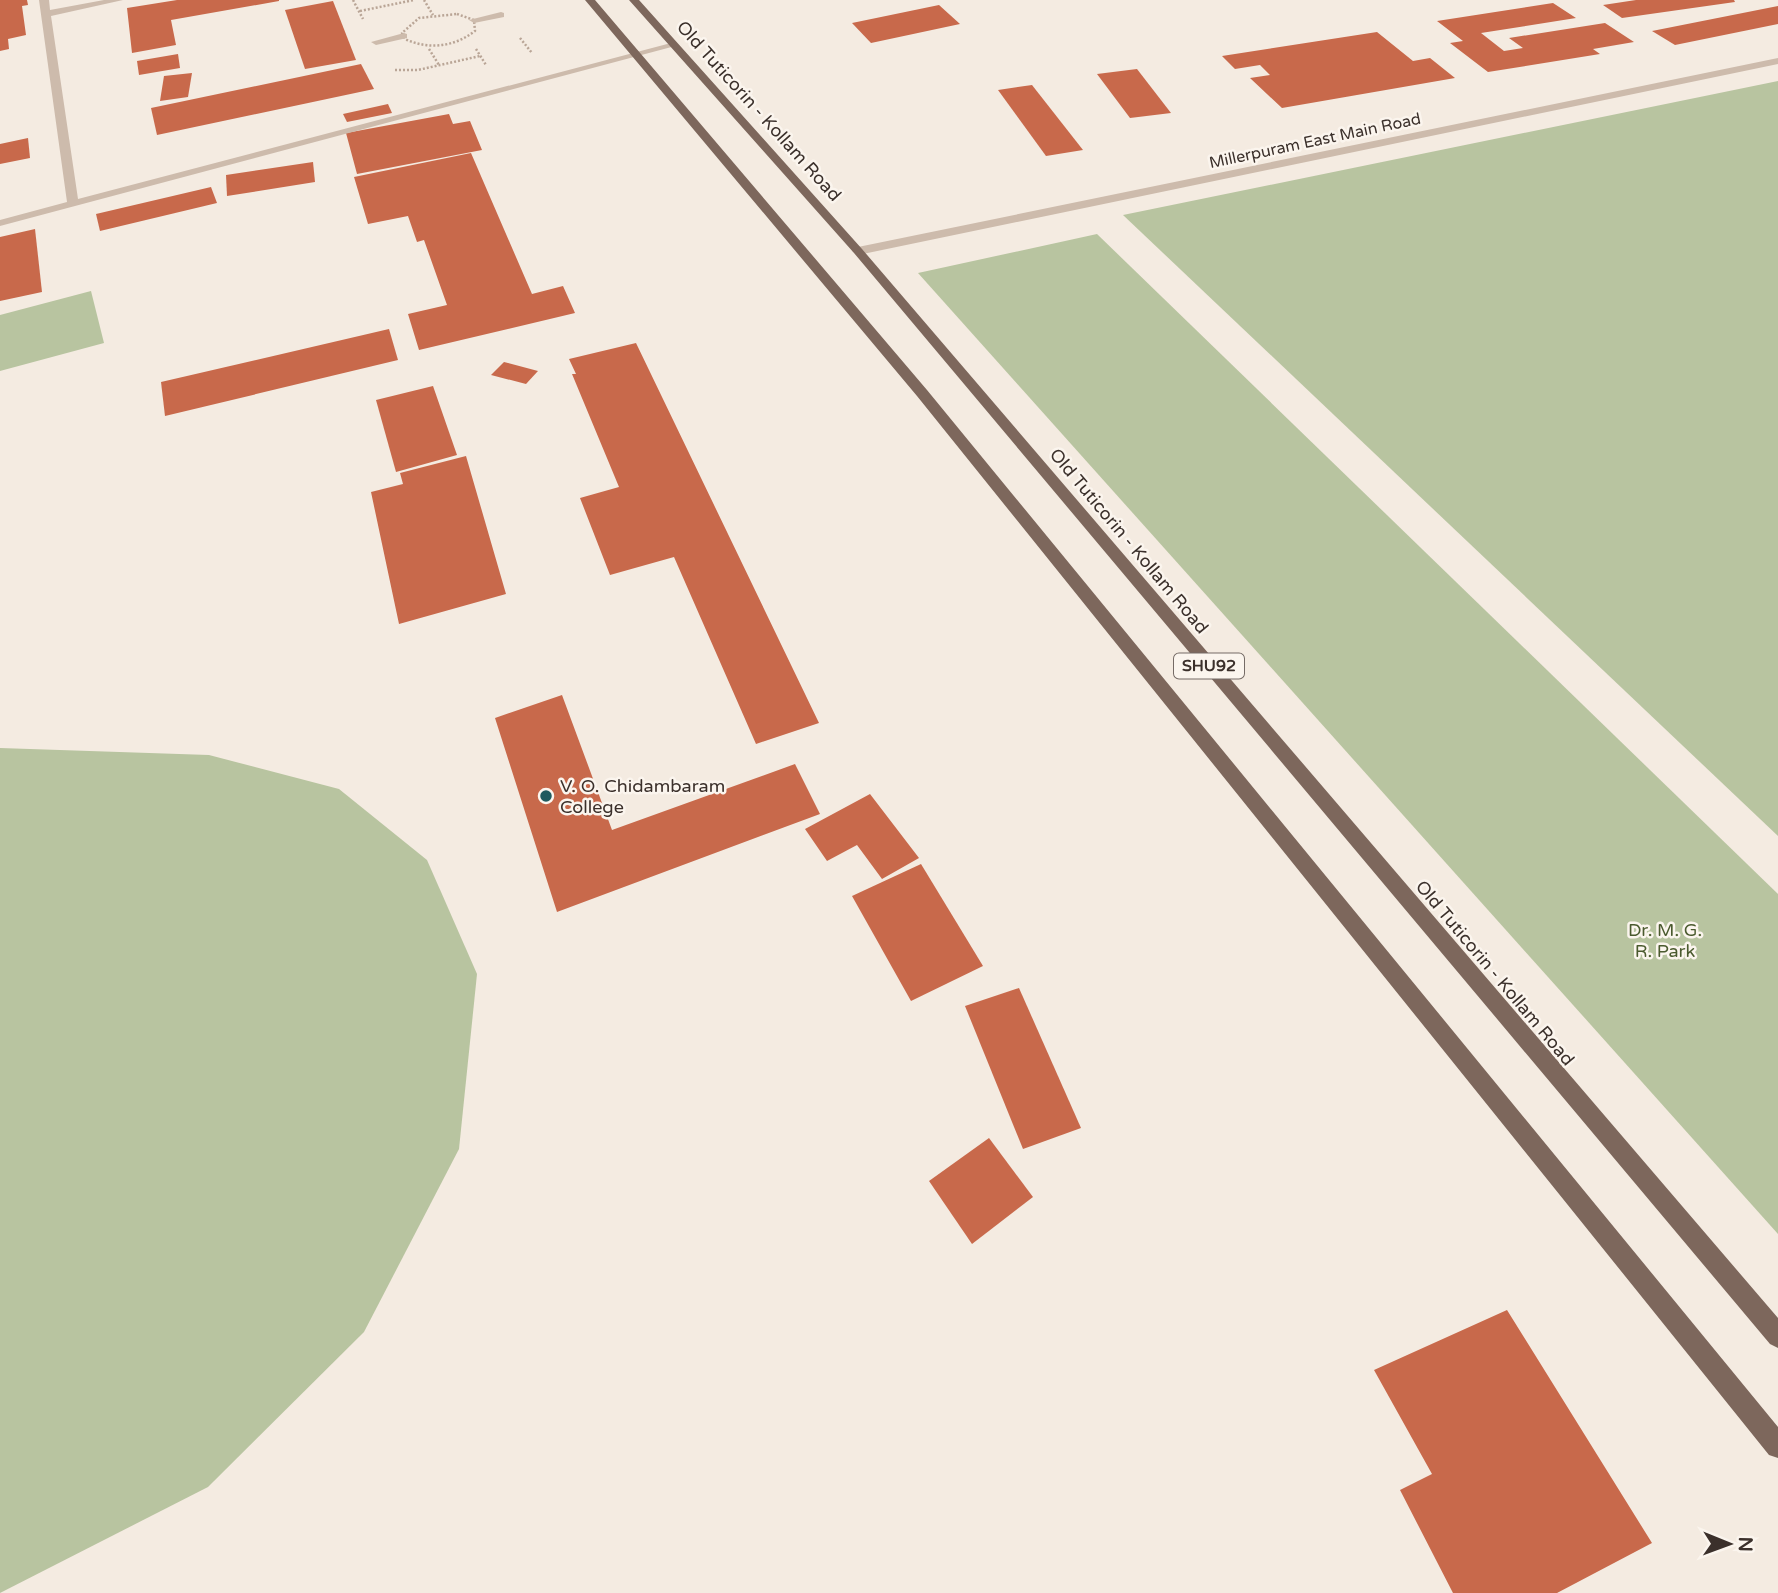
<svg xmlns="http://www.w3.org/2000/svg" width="1778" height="1593" font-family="'Varela Round',sans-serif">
<rect width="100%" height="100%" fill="#f4ebe1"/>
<g fill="#b8c4a0">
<polygon points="1778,81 1778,836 1123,215"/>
<polygon points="1097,234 1778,894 1778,1234 918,273"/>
<polygon points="91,291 104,343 0,371 0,315"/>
<polygon points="0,748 209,755 339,789 427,860 477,974 459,1149 364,1332 208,1487 0,1593"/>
</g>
<g fill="#c8694b">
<polygon points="0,0 27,0 28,5 22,6 26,35 8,39 9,49 0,51"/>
<polygon points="177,0 279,0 279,1 171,20 176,45 132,53 127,8"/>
<polygon points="1636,0 1734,0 1735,2 1622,18 1603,5"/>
<polygon points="333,1 356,60 305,69 285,10"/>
<polygon points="1553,3 1576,18 1481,33 1504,51 1523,48 1509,38 1605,23 1634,42 1593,49 1600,54 1488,72 1450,43 1463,41 1437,21"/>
<polygon points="939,5 960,24 871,43 852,23"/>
<polygon points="1778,6 1778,24 1675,45 1652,31"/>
<polygon points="1377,32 1413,61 1430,58 1455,78 1282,108 1250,78 1270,75 1260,65 1235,69 1222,56"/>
<polygon points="178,54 180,68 139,75 137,61"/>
<polygon points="361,64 374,89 157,135 151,108"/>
<polygon points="1137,69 1171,113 1130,118 1097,74"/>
<polygon points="192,73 188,97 160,101 164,76"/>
<polygon points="1032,85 1083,150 1046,156 998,90"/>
<polygon points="388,104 392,113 347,122 343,114"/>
<polygon points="449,114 453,124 470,121 482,150 357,174 346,133"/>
<polygon points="28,138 30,158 0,164 0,144"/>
<polygon points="471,153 532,294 563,286 575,313 419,350 408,314 447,305 424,240 417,242 408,216 368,224 354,177"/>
<polygon points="313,162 315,182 227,196 226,175"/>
<polygon points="211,187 217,203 100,231 96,214"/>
<polygon points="35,229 42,292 0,301 0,237"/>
<polygon points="389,329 398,360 165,416 161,382"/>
<polygon points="636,343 819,723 756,744 674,557 610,575 580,498 619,487 572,374 576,374 569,359"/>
<polygon points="504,362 538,371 526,384 491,375"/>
<polygon points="433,386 457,455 396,472 376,400"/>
<polygon points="466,456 506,594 399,624 371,492 403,484 400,473"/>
<polygon points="562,695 612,830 795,764 820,814 557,912 495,718"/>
<polygon points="870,794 919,858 882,879 857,845 827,861 805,829"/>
<polygon points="921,864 983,966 911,1001 852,896"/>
<polygon points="1019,988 1081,1128 1023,1149 965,1006"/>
<polygon points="989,1138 1033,1197 972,1244 929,1181"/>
<polygon points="1507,1310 1652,1543 1557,1593 1453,1593 1400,1490 1432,1474 1374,1370"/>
</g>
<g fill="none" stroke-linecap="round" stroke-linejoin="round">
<g stroke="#b9a596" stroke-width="2.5" stroke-dasharray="2 2" stroke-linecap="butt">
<polyline points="353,0 363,19"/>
<polyline points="424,0 433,15"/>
<polyline points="360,11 414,0"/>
<path d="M457,14L474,20L475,31C454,47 429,50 405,39L402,33L419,18Z"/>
<polyline points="520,38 532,53"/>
<polyline points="429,49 439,65"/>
<polyline points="476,49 486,65"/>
<polyline points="395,70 418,70 480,56"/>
</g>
<g fill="#cdbbac" fill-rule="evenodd">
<polygon points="39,0 49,0 50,10 104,0 123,0 51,16 78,199 671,43 679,45 0,226 0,220 67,202"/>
<polygon points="501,12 504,13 504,17 474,23 469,20"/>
<polygon points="404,33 407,34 407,38 376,45 371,42"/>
<polygon points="1778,58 1778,64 858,255 852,251 858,247"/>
</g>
<g fill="#7d675c" fill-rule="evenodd">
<polygon points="585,0 595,0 927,390 1778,1427 1778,1458 1769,1455 917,396"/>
<polygon points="629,0 639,0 862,249 1778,1318 1778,1348 1770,1344 854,253"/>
</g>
</g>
<circle fill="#1f5a5e" stroke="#fbf5ee" stroke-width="2.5" cx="546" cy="796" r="7"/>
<g text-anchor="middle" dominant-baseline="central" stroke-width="5" stroke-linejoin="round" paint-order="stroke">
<g font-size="16" fill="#3b302b" stroke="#fbf5ee">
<text transform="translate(1315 141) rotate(-12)">Millerpuram East Main Road</text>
</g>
<rect fill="#fbf5ee" stroke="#756b66" stroke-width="2" x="1174" y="653.5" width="70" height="25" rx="5"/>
<g font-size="16" font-weight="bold" fill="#3b302b">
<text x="1209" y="666">SHU92</text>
</g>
<g font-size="18" fill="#3b302b" stroke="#fbf5ee">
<text transform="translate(759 111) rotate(48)">Old Tuticorin - Kollam Road</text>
<text transform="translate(1129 541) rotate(50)">Old Tuticorin - Kollam Road</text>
<text transform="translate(1495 973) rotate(50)">Old Tuticorin - Kollam Road</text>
</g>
<g font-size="18" fill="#3b302b" stroke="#fbf5ee" text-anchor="start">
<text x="560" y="786">V. O. Chidambaram<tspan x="560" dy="21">College</tspan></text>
</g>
<g font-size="18" fill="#4a5a2e" stroke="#fbf5ee">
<text x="1665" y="930">Dr. M. G.<tspan x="1665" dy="21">R. Park</tspan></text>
</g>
</g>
<g transform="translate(1729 1544) rotate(91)" stroke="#fbf5ee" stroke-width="5" paint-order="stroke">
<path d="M0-5L12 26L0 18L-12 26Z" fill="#3b302b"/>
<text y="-10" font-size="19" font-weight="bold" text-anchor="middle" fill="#3b302b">N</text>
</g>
</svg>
